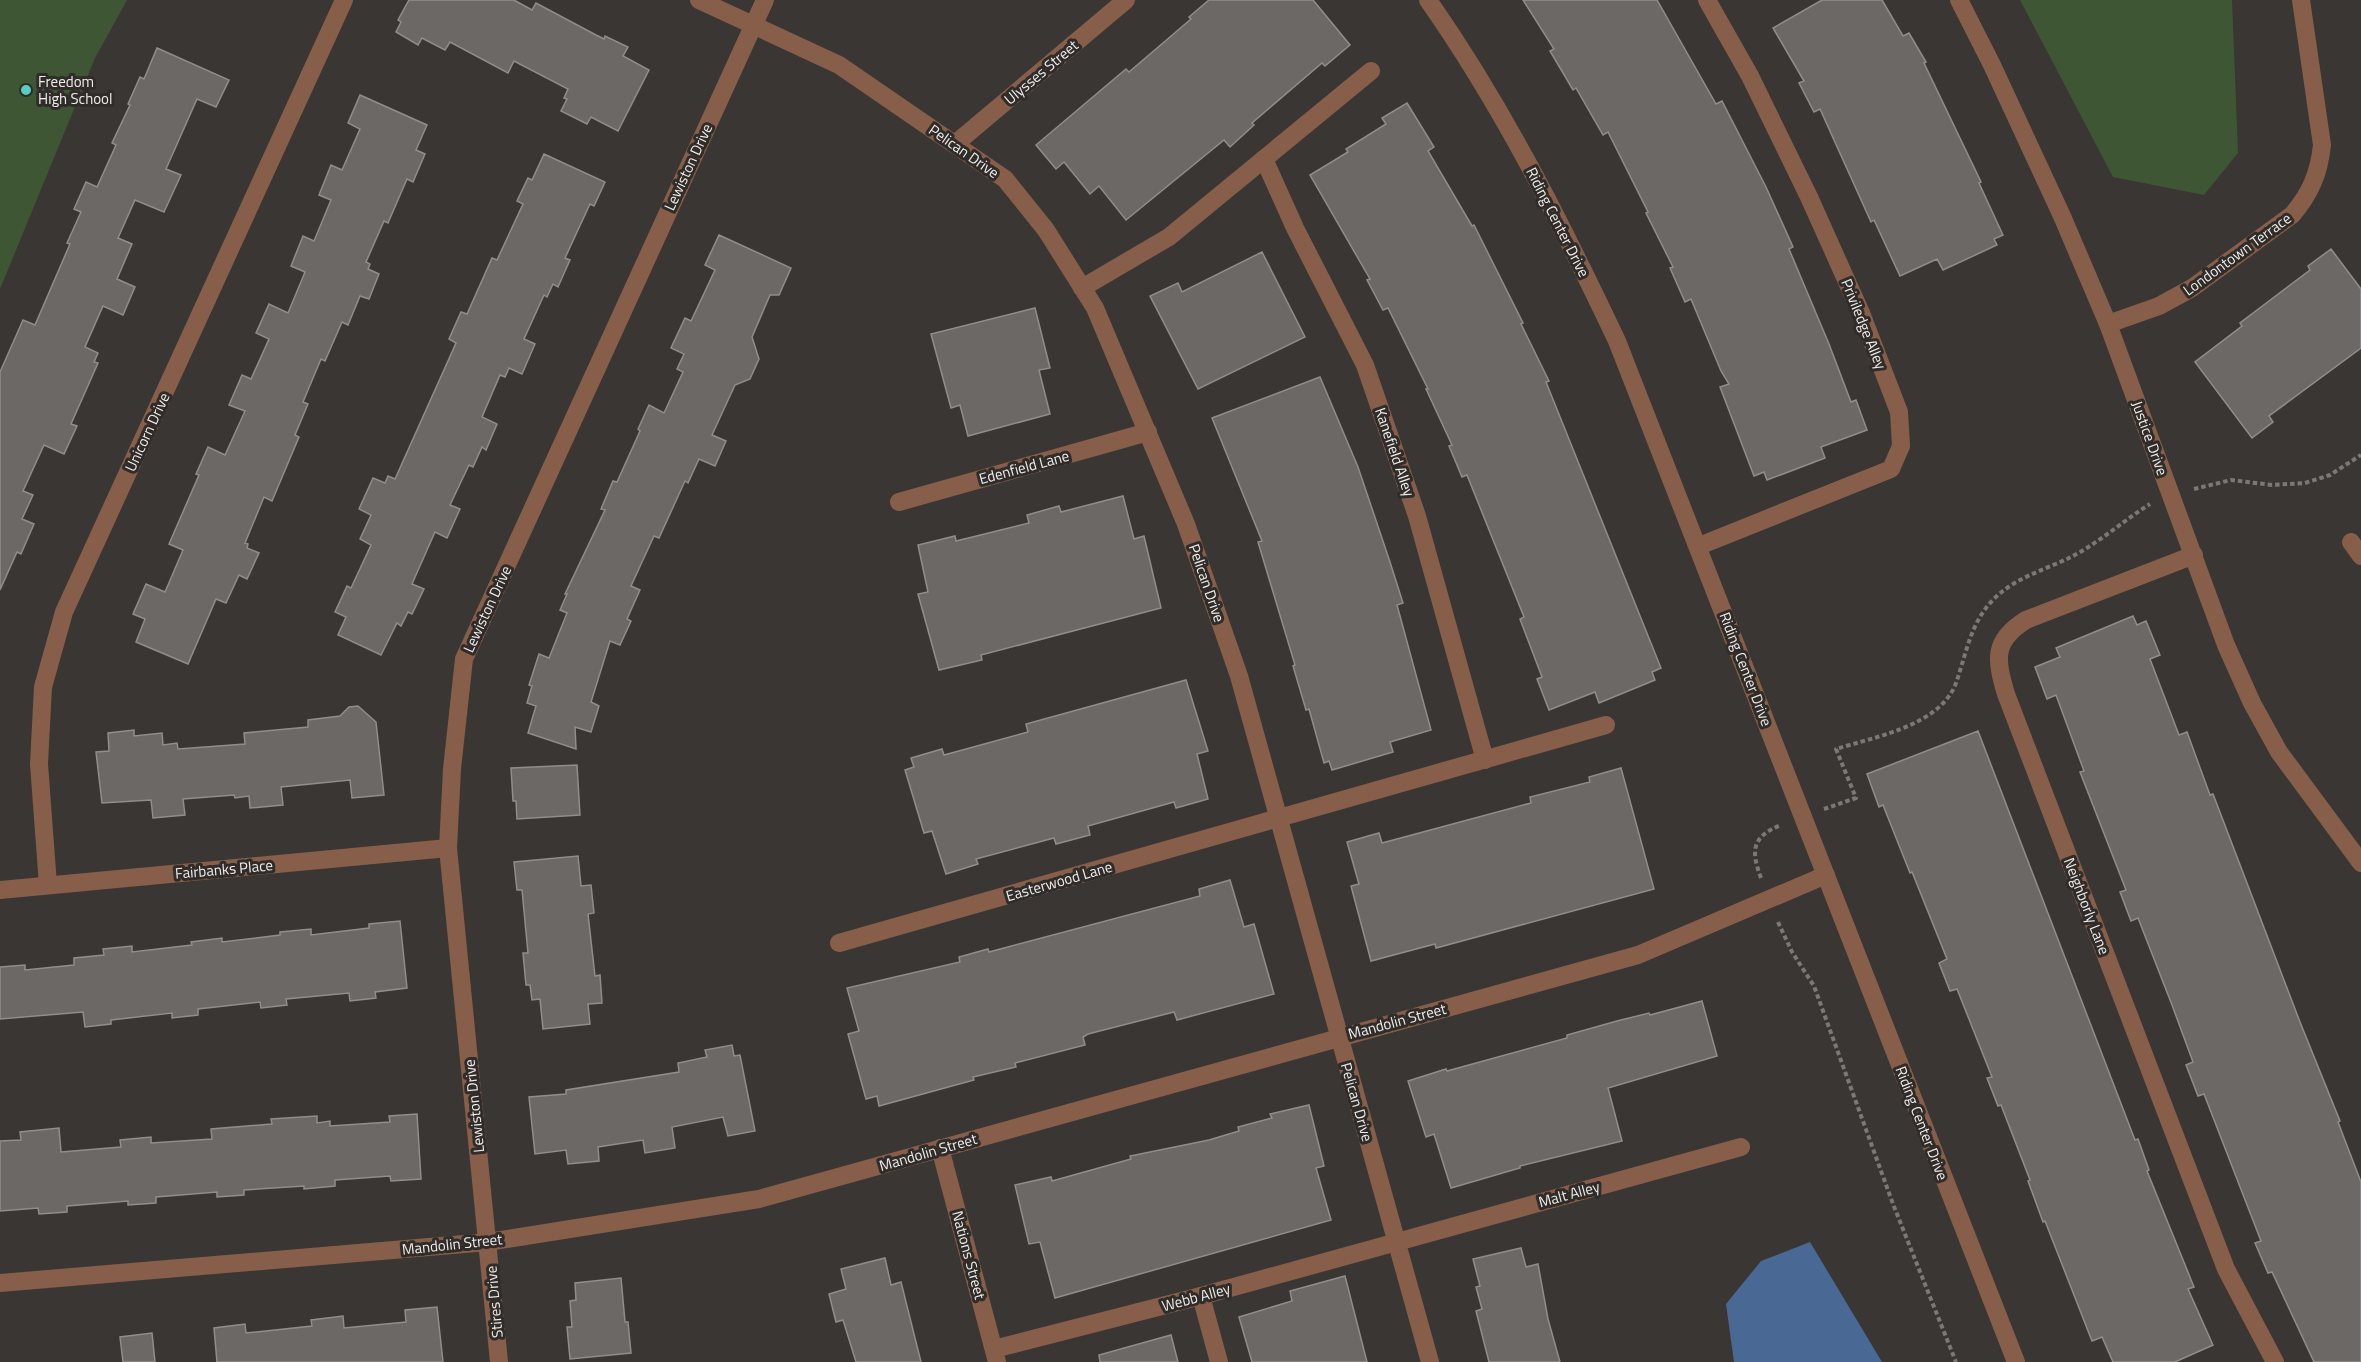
<svg xmlns="http://www.w3.org/2000/svg" width="2361" height="1362" font-family="'Titillium Web',sans-serif">
<rect width="100%" height="100%" fill="#3a3633"/>
<g fill="#3e5633">
<polygon points="0,0 127,0 95,58 0,289"/>
<polygon points="2020,0 2232,0 2238,153 2204,195 2113,177"/>
</g>
<polygon fill="#4a6894" points="1810,1242 1882,1362 1734,1362 1726,1304 1761,1261"/>
<g fill="#6c6865" stroke="#918d89" stroke-width="1.5">
<polygon points="409,0 514,0 532,10 536,3 596,35 604,39 605,36 628,47 623,56 649,70 618,131 591,117 587,124 561,111 567,99 564,98 568,89 514,61 508,73 450,42 445,50 422,38 418,45 396,32 401,22 398,20"/>
<polygon points="1209,0 1313,0 1350,45 1325,66 1322,63 1252,123 1254,125 1230,147 1224,140 1126,220 1099,186 1090,194 1064,162 1056,169 1036,145 1126,69 1129,72 1191,19 1189,17"/>
<polygon points="1523,0 1657,0 1716,104 1722,101 1766,187 1793,247 1789,249 1829,344 1851,402 1856,400 1867,430 1821,447 1825,458 1767,480 1764,472 1754,476 1720,387 1729,384 1721,371 1691,299 1685,302 1670,268 1673,267 1646,213 1648,212 1608,132 1603,135 1576,88 1573,90 1550,51 1554,49"/>
<polygon points="1822,0 1882,0 1903,36 1909,33 1926,62 1924,63 1981,182 1979,183 2003,235 1994,239 1997,245 1943,270 1937,259 1900,276 1874,220 1871,222 1820,109 1814,112 1799,83 1804,81 1773,28"/>
<polygon points="157,48 229,80 216,107 197,99 166,169 181,175 164,212 135,200 118,238 132,244 117,279 135,287 123,315 103,306 85,347 98,353 94,362 98,363 71,424 77,426 64,454 44,445 23,491 33,495 22,519 34,524 21,554 17,552 0,590 0,372 23,320 35,325 70,244 67,243 81,212 74,209 86,182 97,187 116,145 112,143 130,105 128,104 140,77 144,79"/>
<polygon points="360,95 427,125 416,150 425,154 413,182 407,179 388,223 384,221 366,262 370,264 368,269 379,274 369,299 360,296 348,325 342,322 325,361 321,359 303,402 308,404 295,435 299,437 272,501 264,497 245,543 248,544 247,548 259,553 247,579 239,575 226,603 216,599 188,664 136,642 145,619 133,614 146,584 165,592 183,550 169,544 199,475 196,474 208,447 225,455 245,411 229,405 242,375 251,379 269,339 256,333 269,304 288,313 305,272 291,266 303,236 314,241 331,200 319,195 331,165 342,170 360,129 348,123"/>
<polygon points="1407,103 1434,147 1428,151 1472,226 1474,225 1523,323 1521,324 1549,381 1546,382 1661,668 1652,672 1655,680 1599,703 1595,692 1549,710 1537,679 1542,677 1520,619 1524,617 1467,475 1462,477 1449,446 1452,445 1426,389 1428,389 1388,308 1383,310 1367,280 1370,279 1310,175 1348,152 1346,149 1386,124 1382,118"/>
<polygon points="544,154 605,182 594,206 590,204 565,258 570,260 558,287 553,284 547,297 544,295 524,339 535,344 522,374 509,368 505,377 500,375 482,417 497,424 486,450 482,447 473,467 469,465 450,505 460,509 447,538 435,532 412,584 424,589 412,614 408,612 401,626 397,623 381,655 338,635 346,617 335,612 347,586 351,588 371,545 360,539 371,515 359,509 373,478 385,483 388,476 395,479 456,343 449,339 461,312 467,314 492,258 497,260 523,204 517,201 528,178 532,180"/>
<polygon points="719,235 791,268 779,295 770,295 752,337 759,359 750,379 735,385 712,435 726,441 715,466 699,459 688,483 685,481 659,538 654,536 631,586 640,590 627,619 631,621 620,645 610,641 591,702 599,706 591,732 575,727 576,749 528,733 536,706 527,703 532,686 529,685 539,654 549,658 567,613 560,610 567,594 565,594 605,510 601,509 613,481 617,482 640,431 638,429 649,405 664,413 683,372 677,369 684,354 671,348 685,318 691,321 715,270 705,265"/>
<polygon points="2331,249 2361,289 2361,348 2269,416 2273,422 2252,438 2195,362 2242,326 2240,323 2310,270 2308,266"/>
<polygon points="1262,252 1305,337 1198,389 1150,296 1178,283 1182,292"/>
<polygon points="1035,308 1050,368 1039,370 1050,414 968,436 960,405 951,408 931,334"/>
<polygon points="1320,377 1358,467 1390,562 1403,603 1397,605 1431,730 1390,742 1393,752 1332,770 1329,761 1324,763 1309,709 1306,710 1293,666 1295,665 1258,542 1262,541 1212,418"/>
<polygon points="1123,496 1134,539 1144,536 1161,608 981,655 982,660 939,670 918,594 928,592 918,545 955,536 956,541 1029,523 1027,515 1059,506 1061,512"/>
<polygon points="2133,616 2137,625 2146,621 2160,655 2150,659 2179,735 2187,732 2210,795 2213,794 2300,1022 2340,1121 2338,1122 2361,1182 2361,1362 2314,1362 2272,1272 2268,1273 2255,1243 2261,1241 2204,1094 2198,1096 2186,1065 2193,1062 2172,1005 2138,918 2131,921 2120,892 2126,890 2080,772 2084,771 2056,695 2047,699 2035,667 2060,657 2056,648"/>
<polygon points="1186,680 1208,751 1197,754 1208,799 1176,808 1174,802 1088,826 1090,835 1056,844 1054,838 976,859 978,864 946,874 932,831 924,833 905,770 914,767 911,758 942,749 944,755 1028,732 1026,724"/>
<polygon points="358,706 376,722 384,795 352,798 350,780 281,787 283,805 250,808 249,796 235,798 234,795 183,799 185,815 153,818 151,800 102,803 96,752 109,751 108,733 134,730 134,736 162,733 163,745 177,743 178,749 245,744 244,733 308,727 308,720 340,716 349,707"/>
<polygon points="1978,731 2135,1140 2138,1139 2149,1170 2147,1171 2194,1287 2188,1289 2213,1345 2175,1362 2113,1362 2102,1337 2092,1341 2045,1221 2043,1222 2028,1181 2030,1180 2001,1105 1998,1106 1987,1078 1992,1077 1957,989 1950,991 1939,963 1947,959 1912,872 1910,873 1883,805 1879,807 1867,774"/>
<polygon points="577,765 580,815 517,819 516,801 513,801 511,768"/>
<polygon points="1621,768 1654,889 1436,948 1435,944 1371,961 1351,886 1359,884 1347,842 1379,833 1382,843 1531,803 1530,797 1590,782 1589,777"/>
<polygon points="578,856 581,886 591,885 594,913 588,914 595,976 600,975 602,1003 588,1004 590,1024 543,1029 540,999 532,1000 530,985 526,985 523,953 528,953 522,890 517,890 514,862"/>
<polygon points="1230,880 1244,927 1254,924 1274,994 1177,1020 1174,1012 1088,1034 1083,1037 1085,1045 1015,1063 1016,1067 973,1077 974,1080 879,1106 877,1096 866,1099 848,1034 859,1031 847,988 960,962 959,957 988,949 989,952 1200,896 1199,889"/>
<polygon points="400,921 407,988 375,992 376,998 350,1001 349,993 286,999 287,1005 261,1008 260,1002 198,1009 198,1015 172,1018 172,1013 111,1020 111,1024 85,1027 83,1012 0,1019 0,967 25,965 25,970 74,965 74,958 104,955 103,949 132,946 132,952 192,945 191,942 222,938 222,942 280,935 280,932 311,929 311,935 369,928 369,924"/>
<polygon points="1702,1001 1717,1056 1608,1088 1622,1141 1520,1166 1520,1168 1451,1188 1434,1134 1426,1137 1408,1081 1446,1069 1447,1071 1567,1038 1567,1035 1617,1021 1649,1013 1650,1015"/>
<polygon points="732,1045 734,1056 740,1055 755,1131 728,1136 723,1117 672,1127 675,1148 645,1153 643,1140 598,1147 599,1161 568,1164 566,1150 535,1154 529,1097 566,1094 566,1090 679,1072 678,1063 707,1057 705,1050"/>
<polygon points="1309,1105 1324,1166 1316,1168 1331,1220 1055,1298 1040,1242 1029,1244 1015,1185 1051,1177 1052,1181 1131,1159 1130,1156 1209,1140 1239,1131 1238,1127 1272,1118 1270,1114"/>
<polygon points="417,1114 421,1179 391,1181 390,1176 335,1180 335,1186 304,1189 304,1186 244,1190 244,1195 217,1197 217,1192 156,1197 156,1203 128,1205 128,1201 67,1206 67,1212 39,1214 38,1208 0,1211 0,1141 21,1140 20,1132 59,1128 61,1152 121,1147 120,1140 151,1137 151,1143 212,1139 211,1129 272,1124 271,1119 317,1116 317,1123 330,1121 330,1126 390,1122 389,1116"/>
<polygon points="1521,1248 1526,1267 1538,1264 1548,1319 1560,1362 1489,1362 1476,1311 1482,1309 1476,1287 1480,1286 1473,1259"/>
<polygon points="885,1258 891,1285 901,1282 921,1362 856,1362 843,1320 836,1322 829,1294 846,1289 841,1269"/>
<polygon points="1345,1276 1367,1362 1252,1362 1239,1317 1292,1301 1290,1291"/>
<polygon points="621,1278 625,1322 628,1322 631,1353 570,1359 567,1327 572,1327 570,1301 576,1300 575,1283"/>
<polygon points="437,1307 443,1362 217,1362 214,1328 245,1324 246,1333 312,1326 311,1320 343,1316 344,1328 406,1322 405,1310"/>
<polygon points="152,1333 155,1362 123,1362 120,1337"/>
<polygon points="1171,1335 1178,1362 1100,1362 1099,1355"/>
</g>
<g fill="none" stroke-linecap="round" stroke-linejoin="round">
<g stroke="#7c7875" stroke-width="4" stroke-dasharray="4.5 3" stroke-linecap="butt">
<polyline points="2194,489 2231,480 2272,485 2305,483 2330,475 2361,455"/>
<path d="M1824,809L1856,798L1836,749C1874,737 1940,726 1956,683C1966,655 1970,624 1992,601C2013,578 2045,570 2071,557C2100,542 2123,521 2150,504"/>
<path d="M1761,878C1751,851 1751,837 1781,825"/>
<polyline points="1778,922 1792,952 1814,986 1893,1204 1956,1362"/>
</g>
<g stroke="#875e49" stroke-width="18">
<polyline points="699,0 839,65 1005,179 1046,230 1095,308 1186,524 1239,676 1430,1362"/>
<path d="M1428,0C1503,107 1561,223 1617,341L2016,1362"/>
<polyline points="1959,0 1992,65 2062,216 2108,324 2226,645 2252,703 2279,752 2361,863"/>
<polyline points="955,144 1126,0"/>
<polyline points="1264,159 1295,228 1365,365 1417,516 1485,760"/>
<polyline points="1082,288 1169,237 1371,71"/>
<path d="M2108,324L2159,306L2192,288L2292,215C2310,194 2319,174 2322,145L2301,0"/>
<polyline points="899,502 1148,432"/>
<polyline points="2351,542 2361,556"/>
<polyline points="1699,546 1891,469 1901,446 1899,412 1861,313 1809,197 1750,76 1707,0"/>
<path d="M2194,555L2026,620C1992,641 1996,660 2006,694L2226,1269L2275,1362"/>
<polyline points="48,885 39,764 43,687 64,612 344,0"/>
<polyline points="0,890 448,848"/>
<polyline points="839,943 1606,725"/>
<polyline points="940,1148 997,1362"/>
<polyline points="0,1283 488,1242 759,1199 1638,955 1826,875"/>
<polyline points="1201,1296 1219,1362"/>
<polyline points="994,1349 1201,1296 1741,1147"/>
<polyline points="499,1362 448,848 452,769 464,659 765,0"/>
</g>
</g>
<circle fill="#58cec1" stroke="#2f2c29" stroke-width="2" cx="26" cy="90" r="6"/>
<g text-anchor="middle" dominant-baseline="central" stroke-width="6" stroke-linejoin="round" paint-order="stroke">
<g font-size="15" fill="#efecea" stroke="#2f2c29">
<text transform="translate(1041 72) rotate(-40)">Ulysses Street</text>
<text transform="translate(964 151) rotate(35)">Pelican Drive</text>
<text transform="translate(688 167) rotate(-65)">Lewiston Drive</text>
<text transform="translate(1558 222) rotate(63)">Riding Center Drive</text>
<text transform="translate(2237 254) rotate(-36)">Londontown Terrace</text>
<text transform="translate(1864 324) rotate(68)">Priviledge Alley</text>
<text transform="translate(147 432) rotate(-65)">Unicorn Drive</text>
<text transform="translate(2150 438) rotate(70)">Justice Drive</text>
<text transform="translate(1395 452) rotate(71)">Kanefield Alley</text>
<text transform="translate(1024 467) rotate(-15)">Edenfield Lane</text>
<text transform="translate(1207 583) rotate(71)">Pelican Drive</text>
<text transform="translate(487 609) rotate(-65)">Lewiston Drive</text>
<text transform="translate(1746 669) rotate(69)">Riding Center Drive</text>
<text transform="translate(224 869) rotate(-5)">Fairbanks Place</text>
<text transform="translate(1059 881) rotate(-16)">Easterwood Lane</text>
<text transform="translate(2087 906) rotate(69)">Neighborly Lane</text>
<text transform="translate(1397 1021) rotate(-15)">Mandolin Street</text>
<text transform="translate(1357 1102) rotate(74)">Pelican Drive</text>
<text transform="translate(474 1106) rotate(-96)">Lewiston Drive</text>
<text transform="translate(1922 1123) rotate(69)">Riding Center Drive</text>
<text transform="translate(928 1152) rotate(-16)">Mandolin Street</text>
<text transform="translate(1569 1194) rotate(-15)">Malt Alley</text>
<text transform="translate(452 1244) rotate(-6)">Mandolin Street</text>
<text transform="translate(969 1255) rotate(75)">Nations Street</text>
<text transform="translate(1196 1297) rotate(-15)">Webb Alley</text>
<text transform="translate(494 1302) rotate(-95)">Stires Drive</text>
</g>
<g font-size="15" fill="#efecea" stroke="#2f2c29" text-anchor="start">
<text x="38" y="81">Freedom<tspan x="38" dy="17">High School</tspan></text>
</g>
</g>
</svg>
